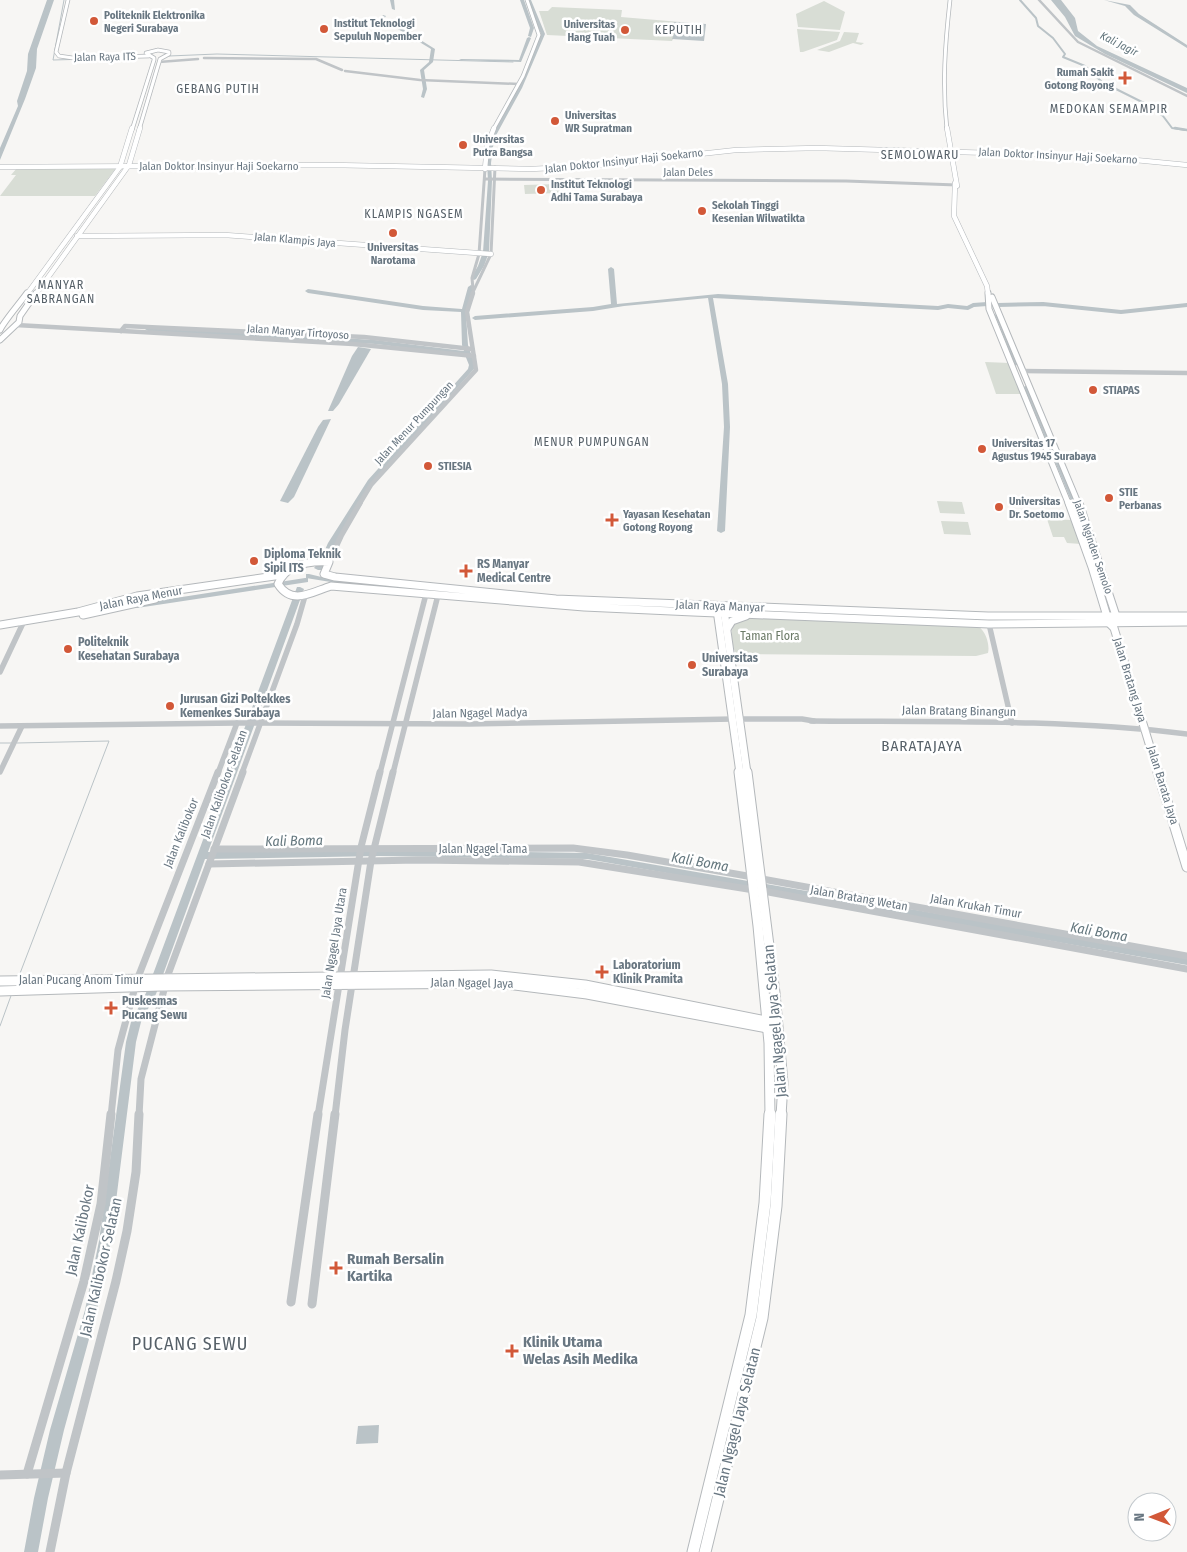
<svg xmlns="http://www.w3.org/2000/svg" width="1187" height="1552" font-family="'Fira Sans Condensed',sans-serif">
<rect width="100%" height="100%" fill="#f7f6f4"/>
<g fill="#d8ddd5">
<polygon points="824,1 845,12 840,30 798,27 796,14"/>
<polygon points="552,7 622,10 621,17 704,24 673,39 672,41 547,35 539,11 548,11"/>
<polygon points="797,29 840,32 837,40 803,52 800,52"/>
<polygon points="844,32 859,33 856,42 864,43 861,45 853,43 829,52 817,50 840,41"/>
<polygon points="17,168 116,168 95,196 0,196 16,175 11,175"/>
<polygon points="559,184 560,193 525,194 524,185"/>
<polygon points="985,362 1010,363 1023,394 996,394"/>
<polygon points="937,501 962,502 965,514 940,513"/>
<polygon points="1047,519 1072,520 1081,544 1067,543 1064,537 1053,537"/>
<polygon points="941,521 968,522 971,535 944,534"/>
<path d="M753,617L979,627C986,632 990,645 988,653L976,656L737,654C733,650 733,645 732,639C730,623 738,620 753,617Z"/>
</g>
<g fill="#bac3c7">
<polygon points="47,0 54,0 37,49 36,68 25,99 0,160 0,148 18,106 17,101 27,71 28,54"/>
<polygon points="1051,0 1061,0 1075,18 1078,31 1097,46 1187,88 1187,93 1105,54 1075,36 1065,17"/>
<polygon points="1104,0 1130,5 1139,14 1187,45 1187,48 1134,15 1125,6"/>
<polygon points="676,22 706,24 704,41 672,39 675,32 679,31 665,30 668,24"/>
<polygon points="358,347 371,349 339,404 333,411 328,411 352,356"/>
<polygon points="331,419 294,497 288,503 280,501 318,427 323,420"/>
<polygon points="379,1425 378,1443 356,1444 358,1426"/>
</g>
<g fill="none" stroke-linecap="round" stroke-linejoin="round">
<g stroke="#bac3c7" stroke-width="1">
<polyline points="64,0 53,60 125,58"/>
<polyline points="169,56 217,54 513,62"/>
<polyline points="0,743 11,743"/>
<polyline points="17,743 109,741 19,976"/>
<polyline points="0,1026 12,993"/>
</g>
<polyline stroke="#bac3c7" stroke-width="2" points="1020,0 1036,18 1038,26 1053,38 1065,54 1063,57 1085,66 1102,82 1144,103 1163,116 1172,128 1185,130"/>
<polyline stroke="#bac3c7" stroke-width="2.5" points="1175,128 1187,130"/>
<polyline stroke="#bac3c7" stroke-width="4" points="998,305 1043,304 1121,312 1187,305"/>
<g fill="#bac3c7" fill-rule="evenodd">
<polygon points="390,0 394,0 395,10 392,9"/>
<polygon points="520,0 524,0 534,28 531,37 528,36 530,28"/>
<polygon points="527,0 531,0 545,34 522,88 494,139 491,163 492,181 489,252 484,266 476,279 474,280 471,278 478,266 483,252 488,181 487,163 490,139 518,88 541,34"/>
<polygon points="383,15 386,16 383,20 395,24 435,49 433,62 424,70 427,89 424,98 421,97 423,89 420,70 429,62 431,49 393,26 380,21"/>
<polygon points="529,37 531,38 521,62 459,60 461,59 519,60 527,38"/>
<polygon points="611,267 614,269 617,304 718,294 938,306 948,304 967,306 973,303 987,302 990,304 987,306 974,307 968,310 948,308 938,310 713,298 728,384 730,427 725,531 721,533 717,531 724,427 722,384 708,298 624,306 593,311 475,320 472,318 475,316 593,307 611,304 608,269"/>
<polygon points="471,285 474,287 472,298 466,315 468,345 475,365 474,369 373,482 336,543 327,562 321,570 318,570 314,568 320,561 328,543 368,480 468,369 469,365 465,355 375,344 148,331 145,329 148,327 375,340 464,351 462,345 461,312 423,310 308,293 305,291 308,289 423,306 462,309 468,287"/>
<polygon points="996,314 1001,315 1021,365 1020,366 1015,365 995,315"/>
<polygon points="1025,386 1030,387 1078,503 1101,568 1100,570 1097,570 1093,568 1072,503 1024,387"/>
<polygon points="306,574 309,574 334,580 439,590 443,592 439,594 337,583 306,578"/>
<polygon points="305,578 308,578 308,582 137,608 133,606 137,604"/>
<polygon points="297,587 300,587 304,589 208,852 380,850 587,853 1187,957 1187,965 587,859 380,856 205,859 156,994 141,1022 136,1042 111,1241 97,1310 64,1430 48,1498 38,1552 24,1552 34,1498 50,1430 85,1310 99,1241 126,1042 131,1022 146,993"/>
<polygon points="603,602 976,617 980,619 976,621 606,606 602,604"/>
<polygon points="1000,617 1090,617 1094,619 1090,621 1000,621 999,619"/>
</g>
<defs>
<g id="major-far5">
<polyline points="68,0 56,52 59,56 73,58 149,56"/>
<polyline points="132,130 154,60 154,58 146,53 158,50 169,52 169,54 160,59 139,130"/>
<polyline points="493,130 523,76 539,35 527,0"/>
<path d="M947,130C942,85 945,45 950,0"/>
</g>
<g id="major-far4">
<polyline points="947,128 957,186"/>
<polyline points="0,167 332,165 531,169 591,166 736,150 817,148 1094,156 1187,165"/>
<polyline points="485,169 487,146 494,128"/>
<polyline points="955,183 954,216 987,286 988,294"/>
<polyline points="77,236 225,235 491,254"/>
<polyline points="27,294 120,167 132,128"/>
<polyline points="36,294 129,165 140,128"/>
</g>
<g id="major-far3">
<polyline points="988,293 989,309 1069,505"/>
<polyline points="992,297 1079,505"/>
<path d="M0,330C4,321 20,303 27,293"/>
<polyline points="0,340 19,322 20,316 36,293"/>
</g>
<g id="major-far2">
<polyline points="1069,503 1092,567 1109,623 1114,628 1158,773"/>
<polyline points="1079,503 1117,619"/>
<polyline points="717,610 740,773"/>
<polyline points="724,610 747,773"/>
<polyline points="83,615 155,599"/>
<path d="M1187,616H988L556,599L335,577L324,574L329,562C310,561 286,564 278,584C292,606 312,592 331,586L584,607L693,612L989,624L1187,622"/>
<polyline points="0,625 78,612 137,596 282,575"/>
<polyline points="727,629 732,621 746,616"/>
</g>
<g id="major-far1">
<polyline points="739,772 758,926 769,1043 770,1116"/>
<polyline points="747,772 775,993 783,1083 781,1116"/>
<polyline points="1158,772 1187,867"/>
<polyline points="0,981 491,975 585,985 771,1022"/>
<polyline points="0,991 161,986 499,983 587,994 772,1029"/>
</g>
<g id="major">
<polyline points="693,1552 751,1315 765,1203 770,1114"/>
<polyline points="705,1552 762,1318 776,1206 781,1114"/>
</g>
</defs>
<use href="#major-far5" stroke="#b4b8bb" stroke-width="4.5"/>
<use href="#major-far4" stroke="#b4b8bb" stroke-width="5.5"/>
<use href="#major-far3" stroke="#b4b8bb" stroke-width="7"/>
<use href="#major-far2" stroke="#b4b8bb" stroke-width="9"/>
<use href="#major-far1" stroke="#b4b8bb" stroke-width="11"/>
<use href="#major" stroke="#b4b8bb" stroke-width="13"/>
<g stroke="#c0c4c7" stroke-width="2.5">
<polyline points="1039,0 1078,42 1187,96"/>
<polyline points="204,58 316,59 342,70"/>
<polyline points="159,62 198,59"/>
<polyline points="345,71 420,80 519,84"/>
</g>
<g stroke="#c0c4c7" stroke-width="3">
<polyline points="485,179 846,181 957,185"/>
<polyline points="473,289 472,278 479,254 485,169"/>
<polyline points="472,294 491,254 495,167"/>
</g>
<g stroke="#c0c4c7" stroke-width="4.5">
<polyline points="16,325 353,344 474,356"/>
<polyline points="121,331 125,326 364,337 472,349"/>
<polyline points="1023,371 1187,373"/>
<polyline points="359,505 371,485 476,370 467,312 473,293"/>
</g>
<g stroke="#c0c4c7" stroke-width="5.5">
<polyline points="329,562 341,536 360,503"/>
<polyline points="989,624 1012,723"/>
<polyline points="0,672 24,621"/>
<path d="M811,721C936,722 1063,719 1187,734"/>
<polyline points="0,726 237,723 469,724 733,719 802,719 814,721"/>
<polyline points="0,772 22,726"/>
<polyline points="218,773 237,723"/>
<polyline points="242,773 297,624 305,596"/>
<polyline points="380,773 426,594"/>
<polyline points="393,773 438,595"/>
</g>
<g stroke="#c0c4c7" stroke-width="7">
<polyline points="214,849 573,848 627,855 753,877"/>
<polyline points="209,864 418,860 579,862 754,890"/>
<polyline points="762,879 1187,956"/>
<polyline points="763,891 1187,969"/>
<polyline points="137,980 218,772"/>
<polyline points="166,980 243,772"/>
<polyline points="111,1116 118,1050 135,987"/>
<polyline points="139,1116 141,1079 165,986"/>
<polyline points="318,1116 361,847 380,772"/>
<polyline points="335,1116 345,1030 371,861 393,772"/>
</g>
<g stroke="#c0c4c7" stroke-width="9">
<polyline points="291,1302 318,1114"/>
<polyline points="312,1304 335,1114"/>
<polyline points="27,1474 84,1281 101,1204 111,1114"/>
<polyline points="0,1475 66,1473"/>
<polyline points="50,1552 66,1473 116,1281 127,1231 136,1172 139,1114"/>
</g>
<use href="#major-far5" stroke="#fff" stroke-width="3"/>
<use href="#major-far4" stroke="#fff" stroke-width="4.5"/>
<use href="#major-far3" stroke="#fff" stroke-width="5"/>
<use href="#major-far2" stroke="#fff" stroke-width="7"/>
<use href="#major-far1" stroke="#fff" stroke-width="9"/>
<use href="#major" stroke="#fff" stroke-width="11"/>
</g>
<g fill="#d25838" stroke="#fff" stroke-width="2">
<circle cx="94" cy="21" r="5"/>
<circle cx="324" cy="29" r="5"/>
<circle cx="625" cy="30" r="5"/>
<path d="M1122.5 70.5h5v5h5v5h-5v5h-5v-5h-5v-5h5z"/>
<circle cx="555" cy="121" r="5"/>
<circle cx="463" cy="145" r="5"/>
<circle cx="541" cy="190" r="5"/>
<circle cx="702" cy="211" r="5"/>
<circle cx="393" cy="233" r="5"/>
<circle cx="1093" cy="390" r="5"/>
<circle cx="982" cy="449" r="5"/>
<circle cx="428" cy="466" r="5"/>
<circle cx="1109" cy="498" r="5"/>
<circle cx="999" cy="507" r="5"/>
<path d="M609.5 512.5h5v5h5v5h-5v5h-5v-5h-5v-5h5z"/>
<circle cx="254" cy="561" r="5"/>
<path d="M463.5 563.5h5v5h5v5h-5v5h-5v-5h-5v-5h5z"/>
<circle cx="68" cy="649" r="5"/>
<circle cx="692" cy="665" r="5"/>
<circle cx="170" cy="706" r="5"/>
<path d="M599.5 964.5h5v5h5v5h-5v5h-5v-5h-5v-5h5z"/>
<path d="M108.5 1000.5h5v5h5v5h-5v5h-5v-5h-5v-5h5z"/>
<path d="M333.5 1260.5h5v5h5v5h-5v5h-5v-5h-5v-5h5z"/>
<path d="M509.5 1343.5h5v5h5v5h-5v5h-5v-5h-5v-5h5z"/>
</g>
<g text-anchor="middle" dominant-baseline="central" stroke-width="5" stroke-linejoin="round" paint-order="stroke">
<g font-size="11" font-weight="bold" fill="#697782" stroke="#fff" text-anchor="start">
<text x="104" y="15">Politeknik Elektronika<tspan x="104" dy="13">Negeri Surabaya</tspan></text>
<text x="334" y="23">Institut Teknologi<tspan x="334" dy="13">Sepuluh Nopember</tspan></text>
<text x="615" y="24" text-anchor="end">Universitas<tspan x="615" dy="13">Hang Tuah</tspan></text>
<text x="1114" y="72" text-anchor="end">Rumah Sakit<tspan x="1114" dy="13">Gotong Royong</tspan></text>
<text x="565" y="115">Universitas<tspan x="565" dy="13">WR Supratman</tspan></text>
<text x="473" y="139">Universitas<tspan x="473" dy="13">Putra Bangsa</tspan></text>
<text x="551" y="184">Institut Teknologi<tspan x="551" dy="13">Adhi Tama Surabaya</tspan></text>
<text x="712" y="205">Sekolah Tinggi<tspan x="712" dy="13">Kesenian Wilwatikta</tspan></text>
<text x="393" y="247" text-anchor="middle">Universitas<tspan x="393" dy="13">Narotama</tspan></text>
<text x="1103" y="390">STIAPAS</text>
<text x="992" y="443">Universitas 17<tspan x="992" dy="13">Agustus 1945 Surabaya</tspan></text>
<text x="438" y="466">STIESIA</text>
<text x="1119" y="492">STIE<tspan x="1119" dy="13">Perbanas</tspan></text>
<text x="1009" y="501">Universitas<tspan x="1009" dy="13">Dr. Soetomo</tspan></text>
<text x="623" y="514">Yayasan Kesehatan<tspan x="623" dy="13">Gotong Royong</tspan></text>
</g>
<g font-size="11" font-style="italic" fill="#64777e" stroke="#fff">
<text transform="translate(1119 44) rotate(27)">Kali Jagir</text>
</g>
<g font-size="11" fill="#697782" stroke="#fff">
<text transform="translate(105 57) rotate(-1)">Jalan Raya ITS</text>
<text transform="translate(1058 156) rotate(3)">Jalan Doktor Insinyur Haji Soekarno</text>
<text transform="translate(624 161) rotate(-6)">Jalan Doktor Insinyur Haji Soekarno</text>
<text x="219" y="166">Jalan Doktor Insinyur Haji Soekarno</text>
<text x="688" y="172">Jalan Deles</text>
<text transform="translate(295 240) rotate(5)">Jalan Klampis Jaya</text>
<text transform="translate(298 332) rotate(4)">Jalan Manyar Tirtoyoso</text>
<text transform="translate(414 423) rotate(-47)">Jalan Menur Pumpungan</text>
<text transform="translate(1093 547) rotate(71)">Jalan Nginden Semolo</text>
</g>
<g font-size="12" letter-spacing="1" fill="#566068" stroke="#fff">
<text x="679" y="30">KEPUTIH</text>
<text x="218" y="89">GEBANG PUTIH</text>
<text x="1109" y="109">MEDOKAN SEMAMPIR</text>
<text x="920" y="155">SEMOLOWARU</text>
<text x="414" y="214">KLAMPIS NGASEM</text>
<text x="61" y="285">MANYAR<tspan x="61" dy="14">SABRANGAN</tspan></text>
<text x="592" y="442">MENUR PUMPUNGAN</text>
</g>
<g font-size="12" font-weight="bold" fill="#697782" stroke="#fff" text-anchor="start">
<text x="264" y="554">Diploma Teknik<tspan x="264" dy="14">Sipil ITS</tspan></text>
<text x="477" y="564">RS Manyar<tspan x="477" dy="14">Medical Centre</tspan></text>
<text x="78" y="642">Politeknik<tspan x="78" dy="14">Kesehatan Surabaya</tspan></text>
<text x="702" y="658">Universitas<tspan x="702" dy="14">Surabaya</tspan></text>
<text x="180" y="699">Jurusan Gizi Poltekkes<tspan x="180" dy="14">Kemenkes Surabaya</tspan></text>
<text x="613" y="965">Laboratorium<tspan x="613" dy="14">Klinik Pramita</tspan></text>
<text x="122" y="1001">Puskesmas<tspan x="122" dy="14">Pucang Sewu</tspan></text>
</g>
<g font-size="12" fill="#697782" stroke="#fff">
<text transform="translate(141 598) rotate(-11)">Jalan Raya Menur</text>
<text transform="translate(720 606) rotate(2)">Jalan Raya Manyar</text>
<text transform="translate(1130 680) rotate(73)">Jalan Bratang Jaya</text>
<text transform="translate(959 711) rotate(1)">Jalan Bratang Binangun</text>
<text transform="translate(480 713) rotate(-1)">Jalan Ngagel Madya</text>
<text transform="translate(224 784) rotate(-70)">Jalan Kalibokor Selatan</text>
<text transform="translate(1163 785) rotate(73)">Jalan Barata Jaya</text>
<text transform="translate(181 833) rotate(-68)">Jalan Kalibokor</text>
<text x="483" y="849">Jalan Ngagel Tama</text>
<text transform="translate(859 898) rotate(10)">Jalan Bratang Wetan</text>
<text transform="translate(976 906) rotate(10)">Jalan Krukah Timur</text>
<text transform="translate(334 943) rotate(-81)">Jalan Ngagel Jaya Utara</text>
<text x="81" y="980">Jalan Pucang Anom Timur</text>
<text transform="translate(472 983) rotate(1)">Jalan Ngagel Jaya</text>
</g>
<g font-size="12" fill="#6b7a67" stroke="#fff">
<text x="770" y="636">Taman Flora</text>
</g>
<g font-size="14" font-style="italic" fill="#64777e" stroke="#fff">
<text transform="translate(294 841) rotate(-1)">Kali Boma</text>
<text transform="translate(700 862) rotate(10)">Kali Boma</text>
<text transform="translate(1099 932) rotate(10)">Kali Boma</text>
</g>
<g font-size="15" letter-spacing="1" fill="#566068" stroke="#fff">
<text x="922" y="746">BARATAJAYA</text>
</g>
<g font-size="15" fill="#697782" stroke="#fff">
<text transform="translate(775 1021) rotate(-95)">Jalan Ngagel Jaya Selatan</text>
<text transform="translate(80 1230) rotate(-78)">Jalan Kalibokor</text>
<text transform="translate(101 1267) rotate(-77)">Jalan Kalibokor Selatan</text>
<text transform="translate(737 1422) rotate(-76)">Jalan Ngagel Jaya Selatan</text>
</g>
<g font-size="15" font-weight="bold" fill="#697782" stroke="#fff" text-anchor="start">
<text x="347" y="1259">Rumah Bersalin<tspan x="347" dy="17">Kartika</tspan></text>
<text x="523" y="1342">Klinik Utama<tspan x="523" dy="17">Welas Asih Medika</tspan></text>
</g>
<g font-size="18" letter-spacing="1" fill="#566068" stroke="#fff">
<text x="190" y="1344">PUCANG SEWU</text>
</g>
</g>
<g transform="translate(1152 1517) rotate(269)"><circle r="24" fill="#ffffff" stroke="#c3c9cd"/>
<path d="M0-4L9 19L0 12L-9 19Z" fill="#d25838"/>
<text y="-8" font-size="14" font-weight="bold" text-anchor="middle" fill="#697782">N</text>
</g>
</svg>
